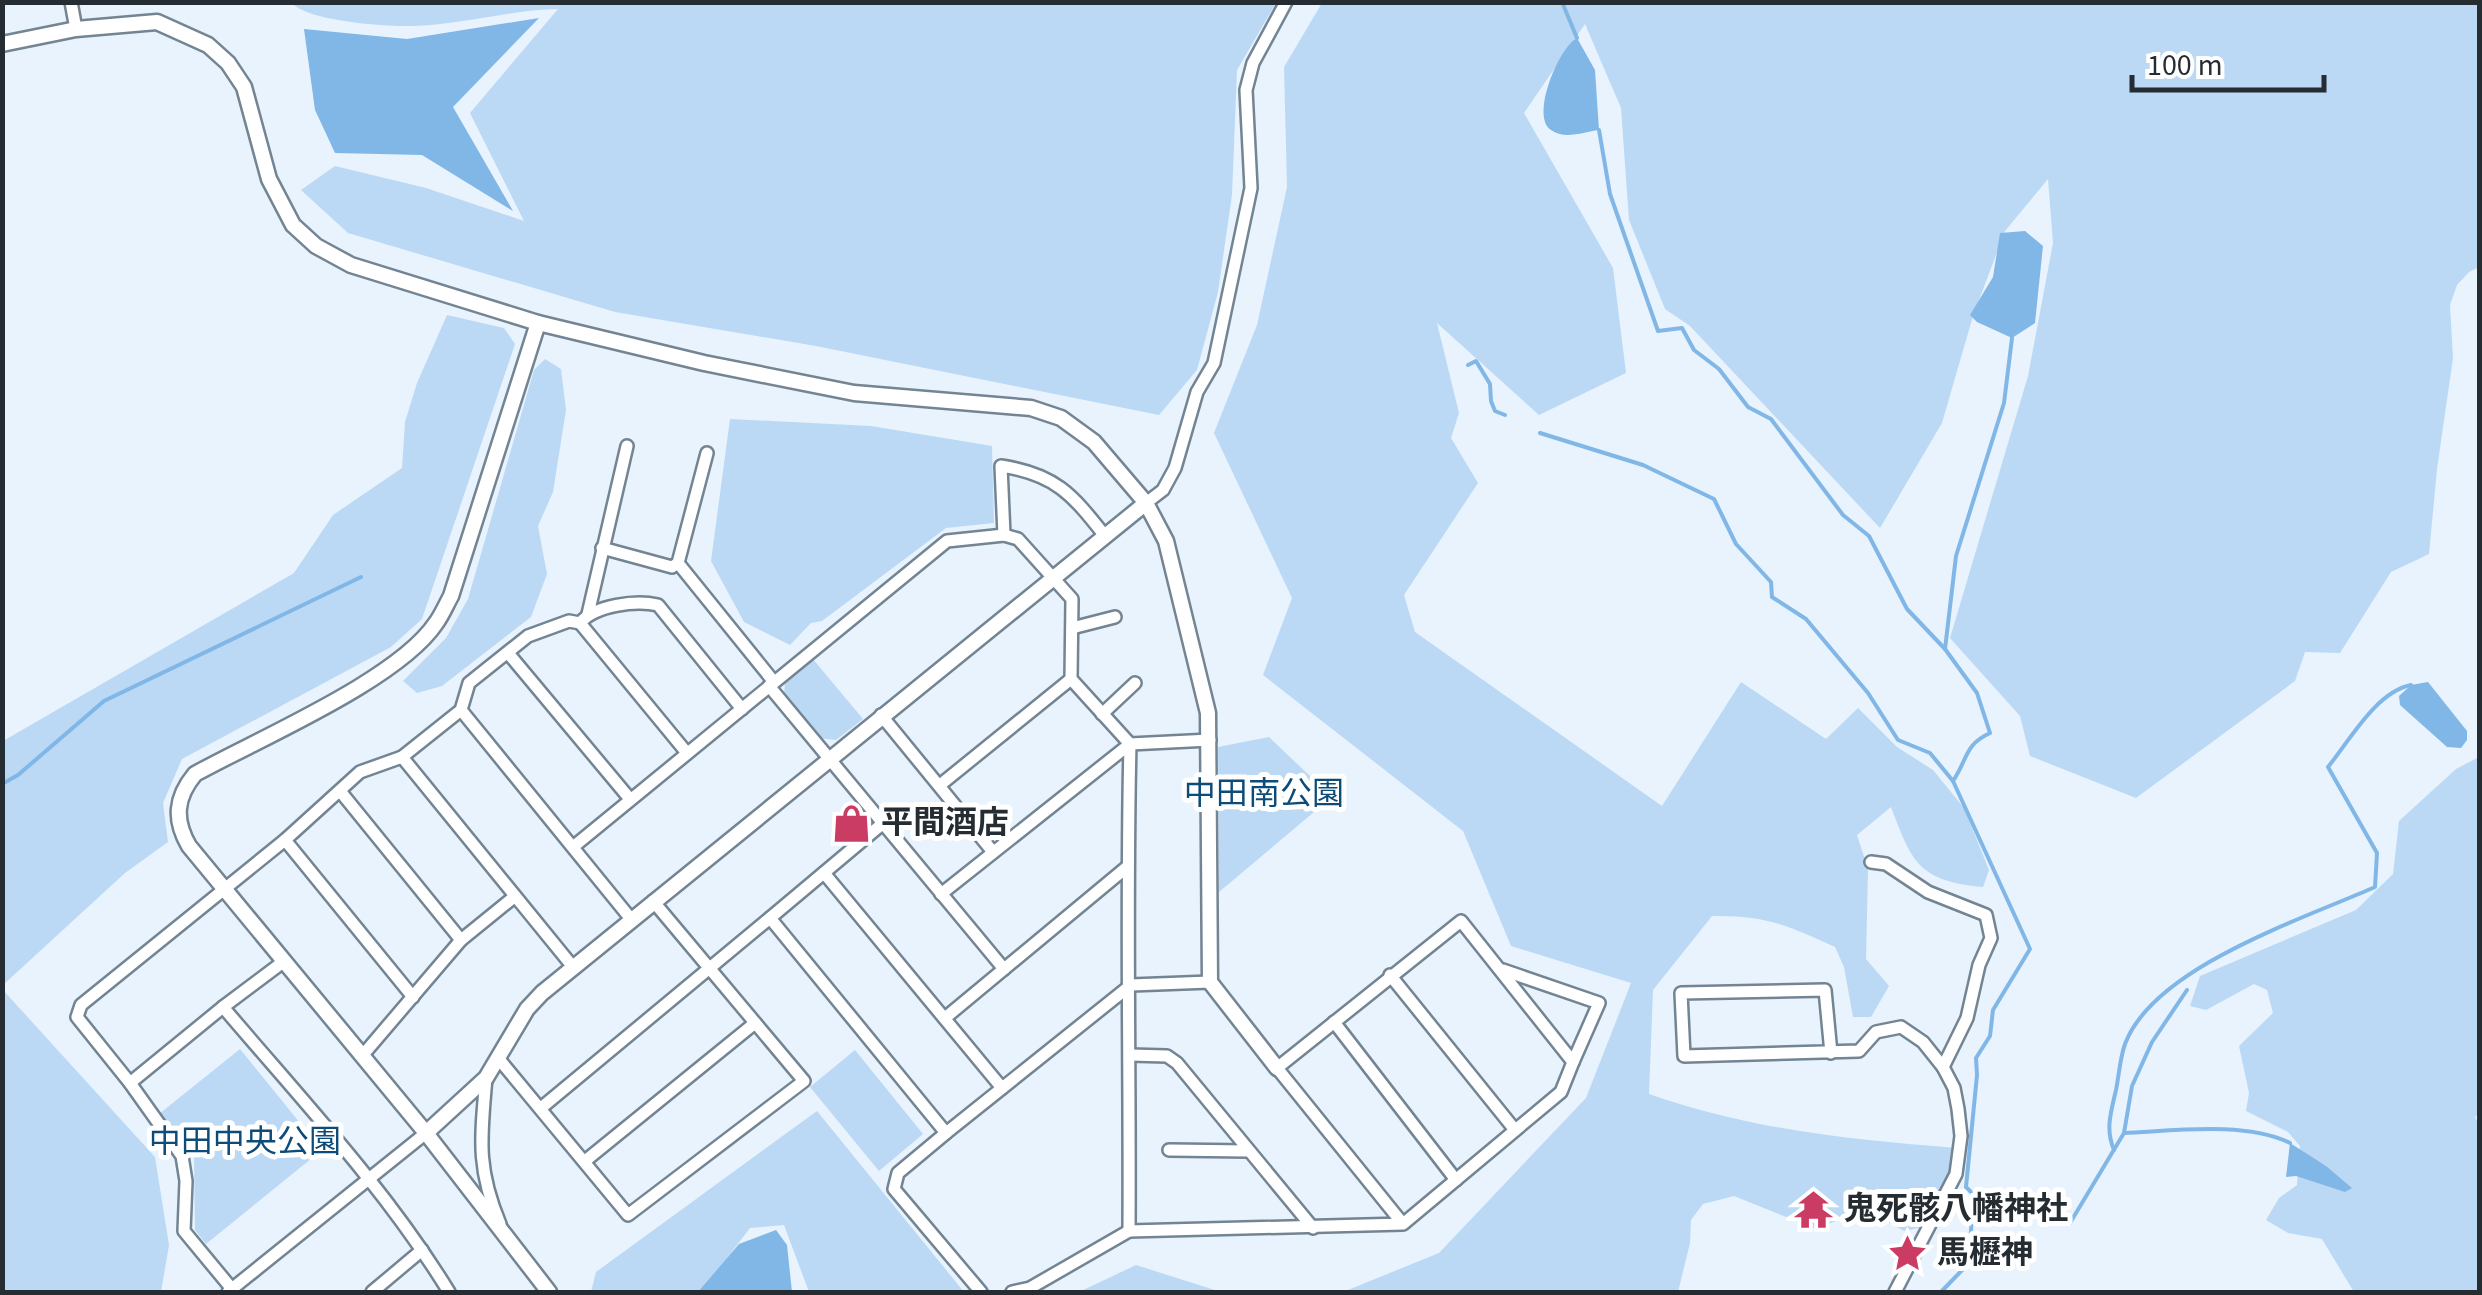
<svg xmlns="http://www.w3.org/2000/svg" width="2482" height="1295" font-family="'Source Sans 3','Noto Sans JP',sans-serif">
<rect width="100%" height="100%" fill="#e8f3fd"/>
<g fill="#bbd9f5">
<path d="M292,3H1276L1237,70L1232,195L1218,292L1197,370L1159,415L816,346L615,312L348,233L301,190L335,166L426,188L524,221L470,113L558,9C509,10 460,25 412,26C387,27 307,21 292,3Z"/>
<path d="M1322,3H2479V267L2469,272L2457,285L2450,305L2453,358L2437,469L2429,554L2391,572L2340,653L2305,652L2295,681L2136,798L2030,756L2020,716L1950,638L2028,376L2053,243L2048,179L2005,231L1973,316L1942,423L1880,528L1690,326L1665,309L1629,220L1621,108L1585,24L1524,113L1613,268L1626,373L1539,415L1437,323L1459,413L1451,438L1478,483L1404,595L1415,632L1662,806L1741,682L1826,739L1858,708L1897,747L1933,770L1964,808L1989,870L1983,887C1919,881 1912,863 1891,807L1857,835L1868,869L1866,959L1889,986L1871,1017H1853L1844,967L1835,947C1788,925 1764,915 1712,916L1653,990L1649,1094C1748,1129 1851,1140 1956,1148L1949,1178L1929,1226L1904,1231L1870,1212H1858L1816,1229L1734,1196L1703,1204L1691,1220L1690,1243L1678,1292H1343L1439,1253L1586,1098L1631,983L1511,946L1463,831L1263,675L1292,598L1214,433L1257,325L1287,187L1284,67Z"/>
<polygon points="447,315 504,328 515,344 422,619 391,647 182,759 163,803 168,842 125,873 3,985 3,741 294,573 333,515 402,468 405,422 417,383"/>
<polygon points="545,359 561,369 566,410 553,492 538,526 547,574 531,617 442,686 417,693 403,681 446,638 468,599 534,370"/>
<polygon points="730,419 871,426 992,446 994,523 946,528 822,621 811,623 790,645 744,622 711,561"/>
<polygon points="812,658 863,719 836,740 818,738 784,695 785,682"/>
<polygon points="1269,737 1332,797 1219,892 1218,747"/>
<polygon points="2479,757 2480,1113 2475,1117 2480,1127 2479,1292 2354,1292 2322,1239 2288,1233 2266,1220 2279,1198 2297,1185 2300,1146 2288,1132 2246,1111 2249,1093 2239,1046 2273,1013 2267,990 2254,984 2206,1010 2190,1006 2200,976 2356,910 2393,874 2399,821 2456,769"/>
<polygon points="2,989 155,1157 169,1245 161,1292 3,1292"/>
<polygon points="240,1049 322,1150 206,1244 195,1230 194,1158 159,1114"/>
<polygon points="855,1050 923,1134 879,1171 810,1087"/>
<polygon points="817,1111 964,1292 809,1292 784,1225 750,1228 701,1292 591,1292 596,1272"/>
<polygon points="1136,1265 1221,1292 1079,1292"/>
</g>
<g fill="#81b7e7">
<polygon points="539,18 453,107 513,211 422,155 335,153 315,110 304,29 407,39"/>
<path d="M1577,38L1595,70L1599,130C1584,132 1564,140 1551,130C1530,116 1559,47 1577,38Z"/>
<polygon points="2025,231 2043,246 2035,323 2012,338 1977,322 1970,315 1993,277 2000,233"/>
<polygon points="2428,682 2467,731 2467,740 2461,748 2447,747 2400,705 2399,696 2411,685"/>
<polygon points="2290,1143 2326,1166 2352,1188 2345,1192 2296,1176 2286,1177"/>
<polygon points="776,1230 787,1245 792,1292 698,1292 739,1244"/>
</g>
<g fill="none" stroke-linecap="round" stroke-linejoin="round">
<g stroke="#81b7e7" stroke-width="4">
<polyline points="1562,2 1577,38"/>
<polyline points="1599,130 1610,194 1658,331 1682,328 1694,350 1719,369 1748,407 1771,419 1843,515 1869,536 1907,609 1945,649"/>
<polyline points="1468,365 1476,361 1490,384 1491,401 1495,411 1505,415"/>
<polyline points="1540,433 1643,465 1714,499 1736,544 1771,582 1772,597 1806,619 1868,693 1898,740 1930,753 1953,781 2030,949 1993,1010 1990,1036 1976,1058 1977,1075 1966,1187 1973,1194 1970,1250 1966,1266 1941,1292"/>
<path d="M1953,781C1968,759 1964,745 1990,733L1977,693L1945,649L1956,556L2004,403L2012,338"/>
<polyline points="2,784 18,775 104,701 361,577"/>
<path d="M2124,1133C2173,1131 2245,1121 2290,1143"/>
<path d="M2114,1150C2105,1129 2111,1112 2116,1090C2119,1075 2120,1058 2125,1044C2154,967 2303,919 2375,887L2377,853L2328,767C2350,740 2376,692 2411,685"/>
<polyline points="1973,1194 2018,1197 2060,1222 2070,1223 2124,1133 2132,1086 2152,1042 2187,990"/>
</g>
<defs>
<g id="minor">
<polyline points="71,2 76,29"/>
<polyline points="1146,503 1163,490 1175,468 1197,392 1214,363 1251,188 1246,90 1253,63 1286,2"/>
<path d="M1004,535L1001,466C1055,474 1072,494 1105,536"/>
<polyline points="602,548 672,567 678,563 707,453"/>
<polyline points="678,563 774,682"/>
<polyline points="588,614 627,446"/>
<polyline points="580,623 687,753"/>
<polyline points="1072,628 1115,617"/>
<polyline points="508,653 630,799"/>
<polyline points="769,686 1004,969"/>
<polyline points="461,710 631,919"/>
<polyline points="1102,714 1135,683"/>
<polyline points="881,715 993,852"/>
<polyline points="402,757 573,967"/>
<polyline points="940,785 1071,679"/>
<polyline points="340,791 461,940"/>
<polyline points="285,840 413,997"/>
<path d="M573,847L947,541L1004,535L1018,539L1072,599L1071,679L1130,744C1126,906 1130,1068 1129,1231L1403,1224L1561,1092L1573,1062L1461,921L1277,1068L1403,1224"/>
<polyline points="1871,862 1886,864 1928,892 1986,915 1991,938 1979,965 1967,1018 1943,1067 1954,1088 1958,1109 1961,1136 1956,1174 1895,1292"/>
<polyline points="824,873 1002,1088"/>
<polyline points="941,894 1130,744 1210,740"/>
<polyline points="770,918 882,824"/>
<polyline points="1503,970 1599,1003 1573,1062"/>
<polyline points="1390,975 1515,1130"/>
<polyline points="223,1007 283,962"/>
<polyline points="945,1018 1127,867"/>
<polyline points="1334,1022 1456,1180"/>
<polyline points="1831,1053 1825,990 1681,993 1684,1056 1859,1051 1876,1032 1901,1027 1923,1042 1943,1067"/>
<polyline points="1130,1055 1167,1056 1177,1063 1313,1228"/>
<polyline points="362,1056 461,940 514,897"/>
<polyline points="498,1058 628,1215 804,1081 653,901"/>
<path d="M486,1078C481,1137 476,1167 500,1224"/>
<path d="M130,1083L223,1007C301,1099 386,1189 449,1292"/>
<polyline points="541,1108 770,918 946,1133 1131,985 1210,982"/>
<polyline points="946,1133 898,1173 894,1189 981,1292"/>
<polyline points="1169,1150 1248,1151"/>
<polyline points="585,1161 755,1023"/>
<path d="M232,1289L184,1231L186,1181L182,1156L130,1083L77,1017L81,1005L285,840L360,772L402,757L461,710L469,683L528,636L569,621L580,623C595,605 636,600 658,605L742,709"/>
<polyline points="228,1292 426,1133"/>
<polyline points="372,1292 422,1250"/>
<polyline points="1012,1292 1030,1288 1129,1231"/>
</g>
<g id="tertiary">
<polyline points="2,44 76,29 157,22 208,45 228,63 244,87 269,179 293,225 316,246 351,265 538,323 704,363 854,393 1031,408 1061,418 1094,442 1146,503 1166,541 1208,713 1210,982 1277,1068"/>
<path d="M538,323L451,596C446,605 442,615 436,623C398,680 258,739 195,774C175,798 174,820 189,846L426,1133L549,1292"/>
<polyline points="426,1133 486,1078 527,1009 542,993 1146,503"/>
</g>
</defs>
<use href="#minor" stroke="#738493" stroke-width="16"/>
<use href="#tertiary" stroke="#738493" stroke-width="19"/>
<use href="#minor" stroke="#fff" stroke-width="11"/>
<use href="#tertiary" stroke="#fff" stroke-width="14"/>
</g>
<defs>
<symbol id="shop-bare" viewBox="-9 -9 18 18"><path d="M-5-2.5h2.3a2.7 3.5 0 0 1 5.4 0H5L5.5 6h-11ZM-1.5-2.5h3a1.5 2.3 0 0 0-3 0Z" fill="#cb3c64" stroke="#fff" stroke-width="2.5" paint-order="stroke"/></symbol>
<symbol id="temple-bare" viewBox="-9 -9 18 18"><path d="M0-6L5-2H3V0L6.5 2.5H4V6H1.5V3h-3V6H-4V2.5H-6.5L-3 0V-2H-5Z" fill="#cb3c64" stroke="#fff" stroke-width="2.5" paint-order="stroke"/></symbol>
<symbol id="sight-bare" viewBox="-9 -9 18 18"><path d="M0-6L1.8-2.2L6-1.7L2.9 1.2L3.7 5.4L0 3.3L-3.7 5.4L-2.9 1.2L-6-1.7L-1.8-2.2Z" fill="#cb3c64" stroke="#fff" stroke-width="2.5" paint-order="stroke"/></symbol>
</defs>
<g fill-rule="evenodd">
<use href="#shop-bare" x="824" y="796" width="55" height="55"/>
<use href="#temple-bare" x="1786" y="1182" width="55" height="55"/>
<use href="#sight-bare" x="1880" y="1226" width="55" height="55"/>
</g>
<g text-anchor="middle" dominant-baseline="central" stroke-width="10" stroke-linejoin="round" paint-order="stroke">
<g font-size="32" fill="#0d4b78" stroke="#fff">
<text x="1264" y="794">中田南公園</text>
<text x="245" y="1142">中田中央公園</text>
</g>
<g font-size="32" font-weight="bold" fill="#252c32" stroke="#fff" text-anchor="start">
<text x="881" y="823">平間酒店</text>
<text x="1844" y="1209">鬼死骸八幡神社</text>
<text x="1937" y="1253">馬櫪神</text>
</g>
</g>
<rect width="2482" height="1295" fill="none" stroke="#252c32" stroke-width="10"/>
<path d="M2132 75v15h192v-15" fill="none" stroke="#252c32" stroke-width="5"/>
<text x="2147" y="75" font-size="30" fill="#252c32" stroke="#ffffff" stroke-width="8" paint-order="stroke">100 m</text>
</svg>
